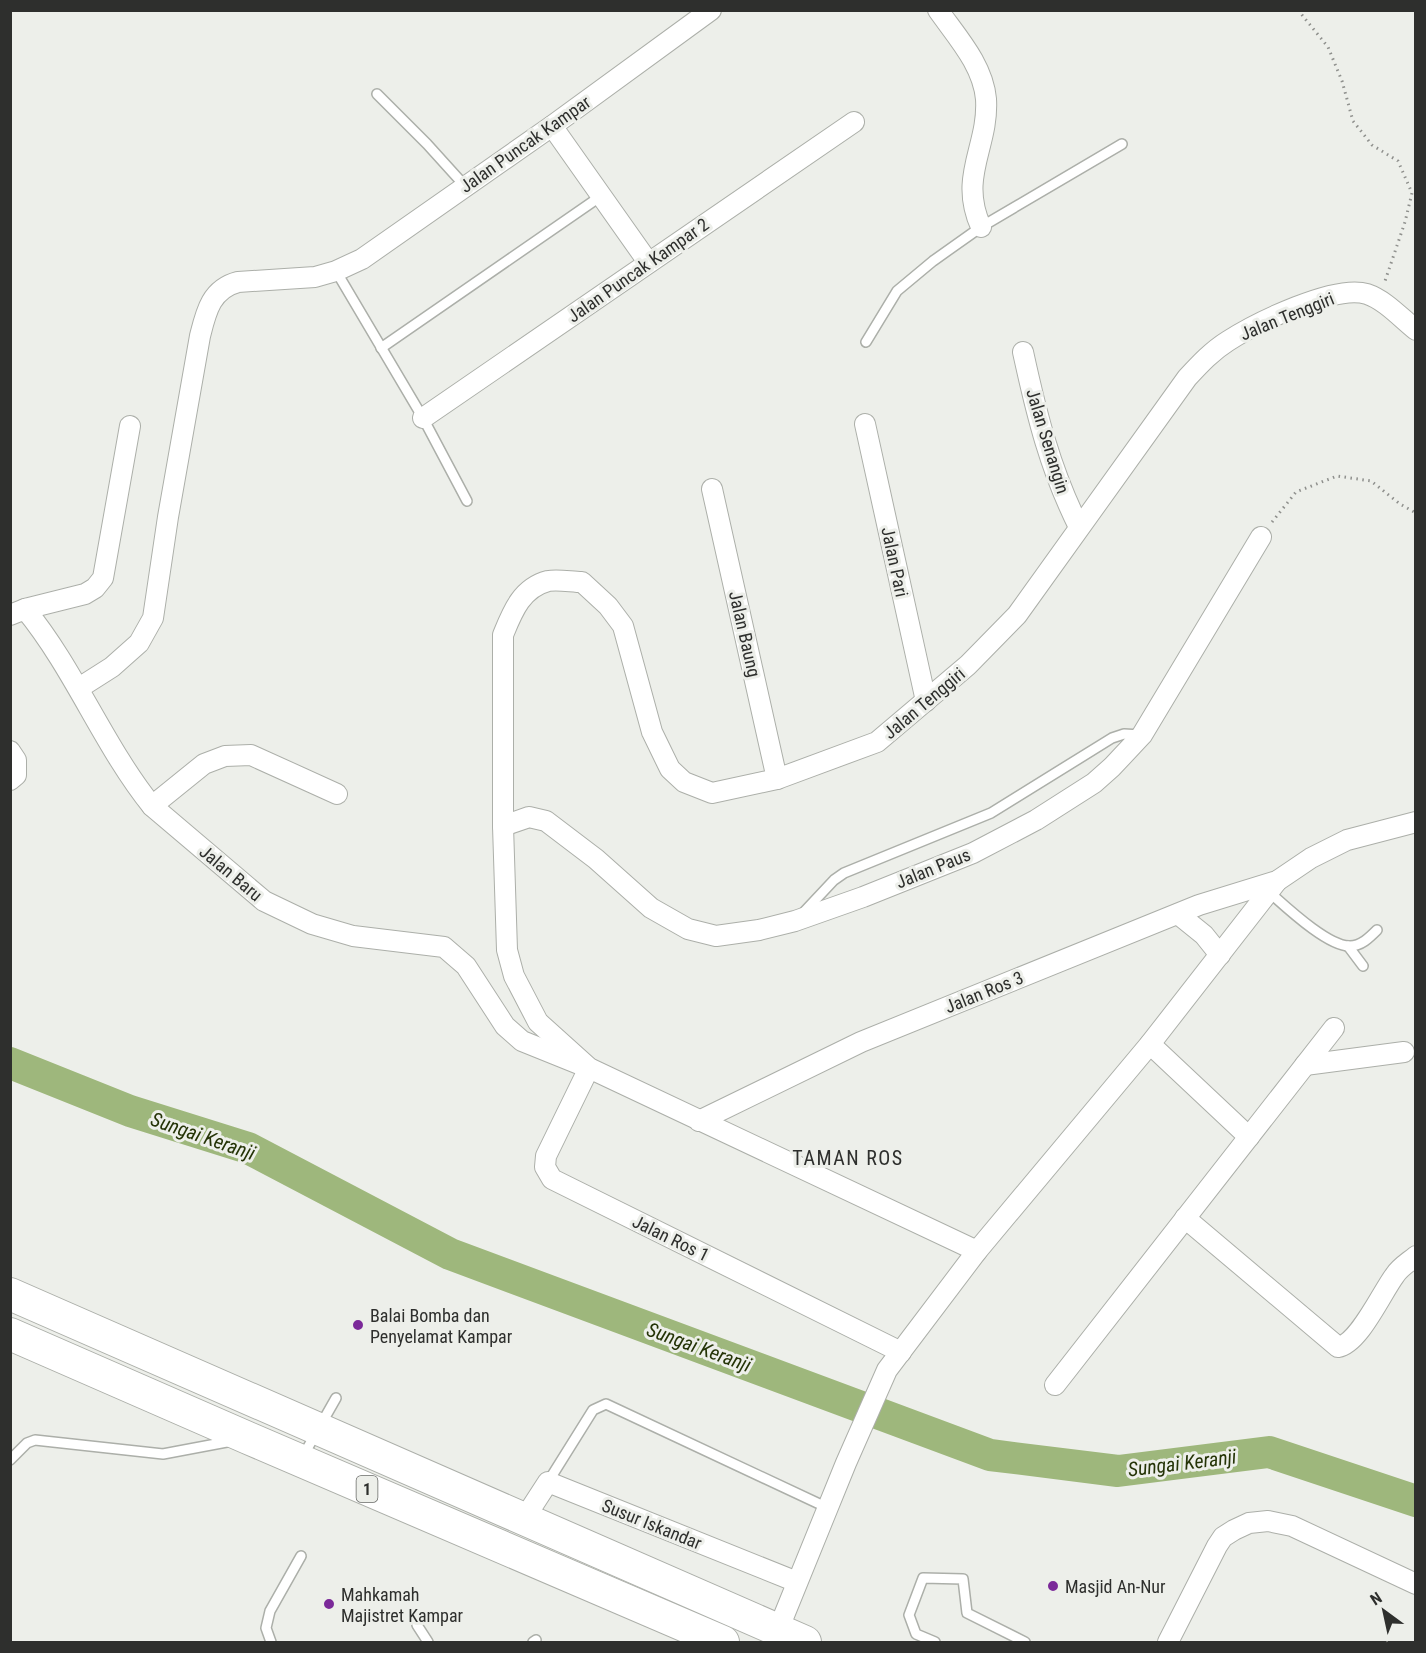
<svg xmlns="http://www.w3.org/2000/svg" width="1426" height="1653" font-family="'Roboto Condensed',sans-serif">
<rect width="100%" height="100%" fill="#edefea"/>
<g fill="none" stroke-linecap="round" stroke-linejoin="round">
<polyline stroke="#9eb77c" stroke-width="32" points="10,1063 130,1111 248,1148 450,1254 990,1455 1118,1471 1269,1452 1416,1501"/>
<defs>
<g id="service">
<polyline points="377,94 427,144 465,186"/>
<polyline points="336,271 423,418 467,501"/>
<polyline points="866,342 897,291 933,261 981,227 1122,144"/>
<polyline points="381,348 601,196"/>
<path d="M1269,892C1285,906 1328,947 1350,946C1361,946 1369,938 1377,930"/>
<polyline points="803,913 834,880 844,873 991,813 1112,738 1124,734 1141,735"/>
<polyline points="1348,946 1363,966"/>
<polyline points="303,1456 336,1398"/>
<polyline points="10,1460 27,1443 35,1440 163,1454 232,1441"/>
<polyline points="548,1482 593,1410 606,1404 828,1508"/>
<polyline points="417,1625 428,1642"/>
<polyline points="271,1642 266,1628 270,1611 301,1556"/>
<polyline points="533,1642 536,1640"/>
<polyline points="935,1642 916,1634 909,1615 923,1578 963,1579 967,1613 1025,1642"/>
</g>
<g id="minor">
<path d="M938,10C957,37 983,65 986,99C989,147 958,176 981,227"/>
<polyline points="552,126 648,262"/>
<path d="M1023,352C1037,416 1050,469 1079,527"/>
<polyline points="423,418 854,122"/>
<polyline points="865,424 926,701"/>
<polyline points="712,489 777,779"/>
<polyline points="25,609 85,594 95,588 103,578 130,426"/>
<path d="M10,615L25,609C75,670 103,745 152,806L264,901L312,924L353,936L444,947L466,966L505,1026L522,1041L589,1068L546,1156L545,1167L552,1179L901,1352"/>
<path d="M79,688L112,667L139,643L153,618L168,517L200,336C206,312 211,289 238,282L315,277L336,271L362,259L552,126L711,10"/>
<polyline points="10,751 16,760 16,775 10,780"/>
<polyline points="152,806 204,764 225,756 251,755 337,794"/>
<polyline points="503,826 529,817 546,821 596,859 651,908 688,929 716,936 759,930 795,921 863,897 973,853 1036,820 1094,783 1112,767 1142,735 1261,537"/>
<polyline points="1178,914 1204,935 1220,955"/>
<polyline points="1150,1044 1249,1137"/>
<polyline points="1305,1065 1404,1052"/>
<polyline points="699,1121 861,1042 1199,905 1277,881"/>
<path d="M1185,1218L1338,1347C1359,1344 1382,1292 1395,1275C1400,1267 1409,1262 1416,1256"/>
<path d="M977,1251L589,1068L538,1022L514,976L507,950L503,826V635C512,613 521,588 548,581C558,579 572,582 582,582L608,606L623,626L652,732L670,769L684,782L712,793L777,779L877,742L968,665L1017,615L1187,378C1200,364 1212,351 1228,341C1256,323 1335,284 1367,294C1385,300 1401,318 1416,330"/>
<polyline points="1055,1385 1334,1028"/>
<polyline points="524,1519 548,1482 797,1582"/>
<polyline points="774,1640 846,1463 887,1370 977,1251 1150,1044 1277,881 1311,858 1347,840 1416,822"/>
<polyline points="1168,1642 1217,1546 1223,1537 1234,1530 1249,1523 1268,1521 1292,1526 1416,1584"/>
</g>
<g id="trunk">
<polyline points="10,1294 805,1642"/>
<polyline points="10,1334 248,1438 723,1642"/>
</g>
</defs>
<use href="#service" stroke="#acafa9" stroke-width="12"/>
<use href="#minor" stroke="#acafa9" stroke-width="22"/>
<use href="#trunk" stroke="#acafa9" stroke-width="34"/>
<g stroke="#8f908d" stroke-width="3" stroke-dasharray="1.5 4.5" stroke-linecap="butt">
<polyline points="1298,10 1328,47 1342,81 1353,121 1372,145 1398,161 1412,193 1405,222 1384,284"/>
<polyline points="1272,522 1296,492 1337,476 1371,481 1400,504 1416,513"/>
</g>
<use href="#service" stroke="#fff" stroke-width="9"/>
<use href="#minor" stroke="#fff" stroke-width="20"/>
<use href="#trunk" stroke="#fff" stroke-width="32"/>
</g>
<g fill="#7b2999" stroke="#edefea" stroke-width="2">
<circle cx="358" cy="1325" r="6"/>
<circle cx="1053" cy="1586" r="6"/>
<circle cx="329" cy="1604" r="6"/>
</g>
<g text-anchor="middle" dominant-baseline="central" stroke-width="6" stroke-linejoin="round" paint-order="stroke">
<rect fill="#edefea" stroke="#676966" stroke-width="1.5" x="356.5" y="1476" width="21" height="26" rx="4.5"/>
<g font-size="16" font-weight="bold" fill="#2e2f2d">
<text x="367" y="1489">1</text>
</g>
<g font-size="18" fill="#2e2f2d" stroke="#edefea">
<text transform="translate(525 144) rotate(-35)">Jalan Puncak Kampar</text>
<text transform="translate(638 270) rotate(-35)">Jalan Puncak Kampar 2</text>
<text transform="translate(1287 316) rotate(-22)">Jalan Tenggiri</text>
<text transform="translate(1048 441) rotate(73)">Jalan Senangin</text>
<text transform="translate(895 562) rotate(78)">Jalan Pari</text>
<text transform="translate(745 634) rotate(77)">Jalan Baung</text>
<text transform="translate(924 703) rotate(-40)">Jalan Tenggiri</text>
<text transform="translate(933 868) rotate(-22)">Jalan Paus</text>
<text transform="translate(231 873) rotate(40)">Jalan Baru</text>
<text transform="translate(984 992) rotate(-22)">Jalan Ros 3</text>
<text transform="translate(671 1238) rotate(26)">Jalan Ros 1</text>
<text transform="translate(652 1524) rotate(22)">Susur Iskandar</text>
</g>
<g font-size="18" fill="#2e2f2d" stroke="#edefea" text-anchor="start">
<text x="370" y="1315">Balai Bomba dan<tspan x="370" dy="21">Penyelamat Kampar</tspan></text>
<text x="1065" y="1586">Masjid An-Nur</text>
<text x="341" y="1594">Mahkamah<tspan x="341" dy="21">Majistret Kampar</tspan></text>
</g>
<g font-size="20" font-style="italic" fill="#253407" stroke="#edefea">
<text transform="translate(203 1136) rotate(19)">Sungai Keranji</text>
<text transform="translate(699 1347) rotate(20)">Sungai Keranji</text>
<text transform="translate(1182 1463) rotate(-7)">Sungai Keranji</text>
</g>
<g font-size="20" letter-spacing="1.5" fill="#2e2f2d" stroke="#edefea">
<text x="848" y="1158">TAMAN ROS</text>
</g>
</g>
<rect width="1426" height="1653" fill="none" stroke="#2e2f2d" stroke-width="24"/>
<g transform="translate(1384 1611) rotate(327)" stroke="#edefea" stroke-width="4.5" paint-order="stroke">
<path d="M0-4.5L10 22L0 15L-10 22Z" fill="#2e2f2d"/>
<text y="-9" font-size="16" font-weight="bold" text-anchor="middle" fill="#2e2f2d">N</text>
</g>
</svg>
